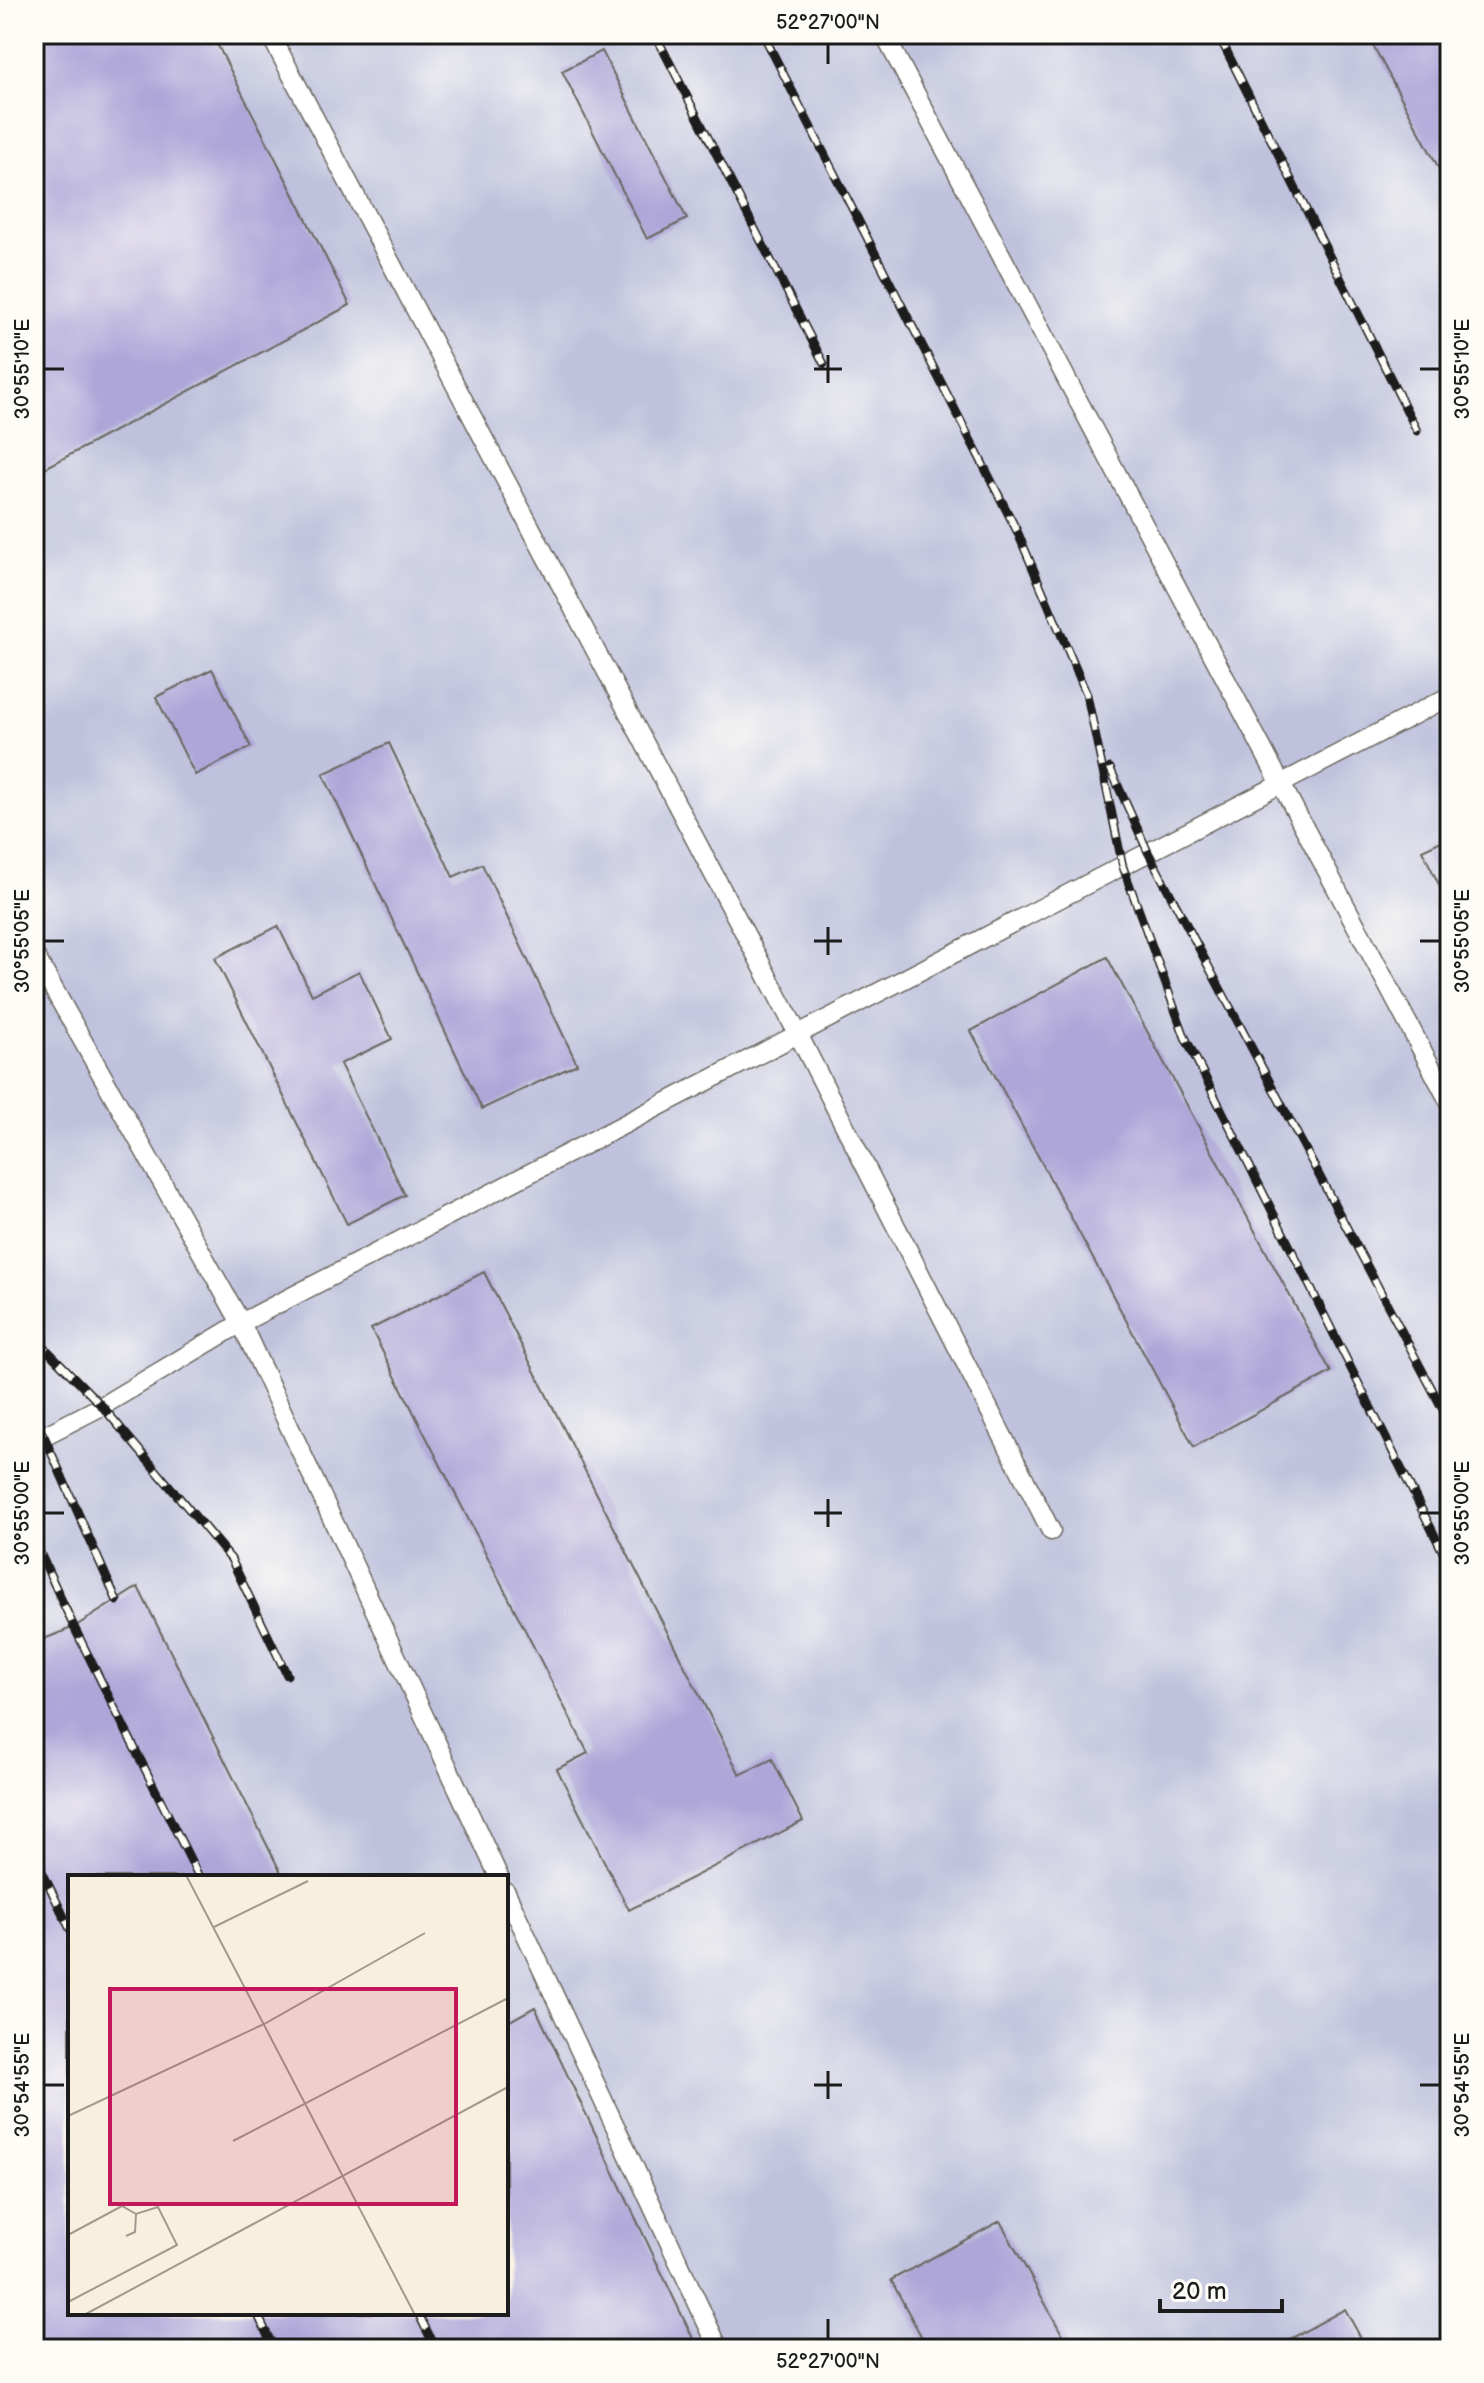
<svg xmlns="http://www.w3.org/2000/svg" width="1484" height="2383" font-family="'Balsamiq Sans',sans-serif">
<rect width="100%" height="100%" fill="#fdfcf7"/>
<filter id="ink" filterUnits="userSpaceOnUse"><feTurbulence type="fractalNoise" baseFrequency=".0125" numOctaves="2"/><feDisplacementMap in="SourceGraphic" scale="16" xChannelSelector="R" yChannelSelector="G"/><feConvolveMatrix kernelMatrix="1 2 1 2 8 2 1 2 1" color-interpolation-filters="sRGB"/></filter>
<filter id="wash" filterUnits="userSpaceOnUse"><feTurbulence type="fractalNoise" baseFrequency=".006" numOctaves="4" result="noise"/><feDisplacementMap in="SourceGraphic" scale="32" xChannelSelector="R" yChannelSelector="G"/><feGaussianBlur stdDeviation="1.8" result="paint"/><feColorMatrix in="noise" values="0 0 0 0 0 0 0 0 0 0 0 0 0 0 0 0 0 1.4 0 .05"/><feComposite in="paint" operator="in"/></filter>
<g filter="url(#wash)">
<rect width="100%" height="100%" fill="#f8efde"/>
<path fill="#c0c2dd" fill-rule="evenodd" d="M34,34H1450V2349H34ZM70,1877H506V2313H70Z"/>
<g id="blocks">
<g fill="#aea6d8">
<polygon points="34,34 212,34 350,305 34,474"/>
<polygon points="1367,34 1450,34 1450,189"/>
<polygon points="602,51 687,219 647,239 562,71"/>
<polygon points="212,669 251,747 195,775 156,697"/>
<polygon points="389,743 453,877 482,864 577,1064 482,1109 323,774"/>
<polygon points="1450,837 1450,907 1422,850"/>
<polygon points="278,926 312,995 359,971 392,1039 340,1064 405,1195 347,1224 215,958"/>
<polygon points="1107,957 1331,1372 1194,1447 971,1031"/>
<polygon points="484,1272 740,1775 772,1759 803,1821 629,1910 557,1769 588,1753 371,1329"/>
<polygon points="138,1587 283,1877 70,1877 70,2313 506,2313 506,2023 535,2007 698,2349 34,2349 34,1643 74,1627"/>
<polygon points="1000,2221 1068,2345 1061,2349 928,2349 891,2280"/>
<polygon points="1345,2309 1367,2349 1272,2349"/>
</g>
</g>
</g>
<g filter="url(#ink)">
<use href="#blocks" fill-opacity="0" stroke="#696660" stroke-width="2"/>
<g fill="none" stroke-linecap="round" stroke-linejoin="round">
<defs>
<g id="service">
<polyline points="270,34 798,1034 1051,1531"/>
<polyline points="884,34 1450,1103"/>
<polyline points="34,954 241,1323 499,1877"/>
<polyline points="34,1441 102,1406 241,1323 1450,696"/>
<polyline points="506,1892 719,2349"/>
</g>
</defs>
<use href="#service" stroke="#696660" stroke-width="21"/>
<use href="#service" stroke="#fff" stroke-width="18"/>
<defs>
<g id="rail">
<polyline points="655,34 824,364"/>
<polyline points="763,34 1017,531 1087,695 1123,867 1185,1037 1450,1566"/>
<polyline points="1218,34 1417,431"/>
<polyline points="1110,768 1148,852 1450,1423"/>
<polyline points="34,1337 102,1406 231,1559 287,1675"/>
<polyline points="34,1421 44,1436 117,1601"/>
<polyline points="34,1540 74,1627 199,1877"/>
<polyline points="34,1855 70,1929"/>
<polyline points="257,2313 274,2349"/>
<polyline points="418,2313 436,2349"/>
</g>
</defs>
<use href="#rail" stroke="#1c1c1c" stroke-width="9"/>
<use href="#rail" stroke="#fdfcf7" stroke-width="6" stroke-dasharray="18" stroke-linecap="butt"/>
</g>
</g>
<path fill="none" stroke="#1c1c1c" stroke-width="3" d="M828,44V64M828,355V383M44,369H64M814,369H842M1420,369H1440M828,927V955M44,941H64M814,941H842M1420,941H1440M828,1499V1527M44,1513H64M814,1513H842M1420,1513H1440M828,2071V2099M44,2085H64M814,2085H842M1420,2085H1440M828,2319V2339"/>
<g transform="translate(68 1875)">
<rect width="440" height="440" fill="#f8efde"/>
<path fill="none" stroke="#a09b90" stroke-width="2" d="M118,0L347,440M146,52L240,6M0,241L196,149L357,58M165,266L440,123M0,360L54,331L68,339L90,332L109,370L0,427M58,361L67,357L68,339M16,440L440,212"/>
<path fill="#c2185b" fill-opacity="0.15" stroke="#c2185b" stroke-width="4" d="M42,114H388V329H42Z"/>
<rect width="440" height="440" fill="none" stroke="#1c1c1c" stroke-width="4"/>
</g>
<rect width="1484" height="2383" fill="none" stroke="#fdfcf7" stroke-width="88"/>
<path d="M1160 2299v12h122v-12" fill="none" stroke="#1c1c1c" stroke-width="4"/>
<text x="1172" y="2299" font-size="24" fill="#1c1c1c" stroke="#fdfcf7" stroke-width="6" paint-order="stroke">20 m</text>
<rect x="44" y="44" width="1396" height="2295" fill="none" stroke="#1c1c1c" stroke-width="3"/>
<g font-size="20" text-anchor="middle" fill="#1c1c1c">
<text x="828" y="29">52°27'00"N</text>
<text transform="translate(1462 369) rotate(-90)" y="7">30°55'10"E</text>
<text transform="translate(22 369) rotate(-90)" y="7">30°55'10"E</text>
<text transform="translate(1462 941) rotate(-90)" y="7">30°55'05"E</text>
<text transform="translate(22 941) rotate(-90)" y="7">30°55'05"E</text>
<text transform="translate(22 1513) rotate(-90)" y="7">30°55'00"E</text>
<text transform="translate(1462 1513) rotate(-90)" y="7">30°55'00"E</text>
<text transform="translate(22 2085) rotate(-90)" y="7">30°54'55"E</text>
<text transform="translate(1462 2085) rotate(-90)" y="7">30°54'55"E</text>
<text x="828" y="2368">52°27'00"N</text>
</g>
</svg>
